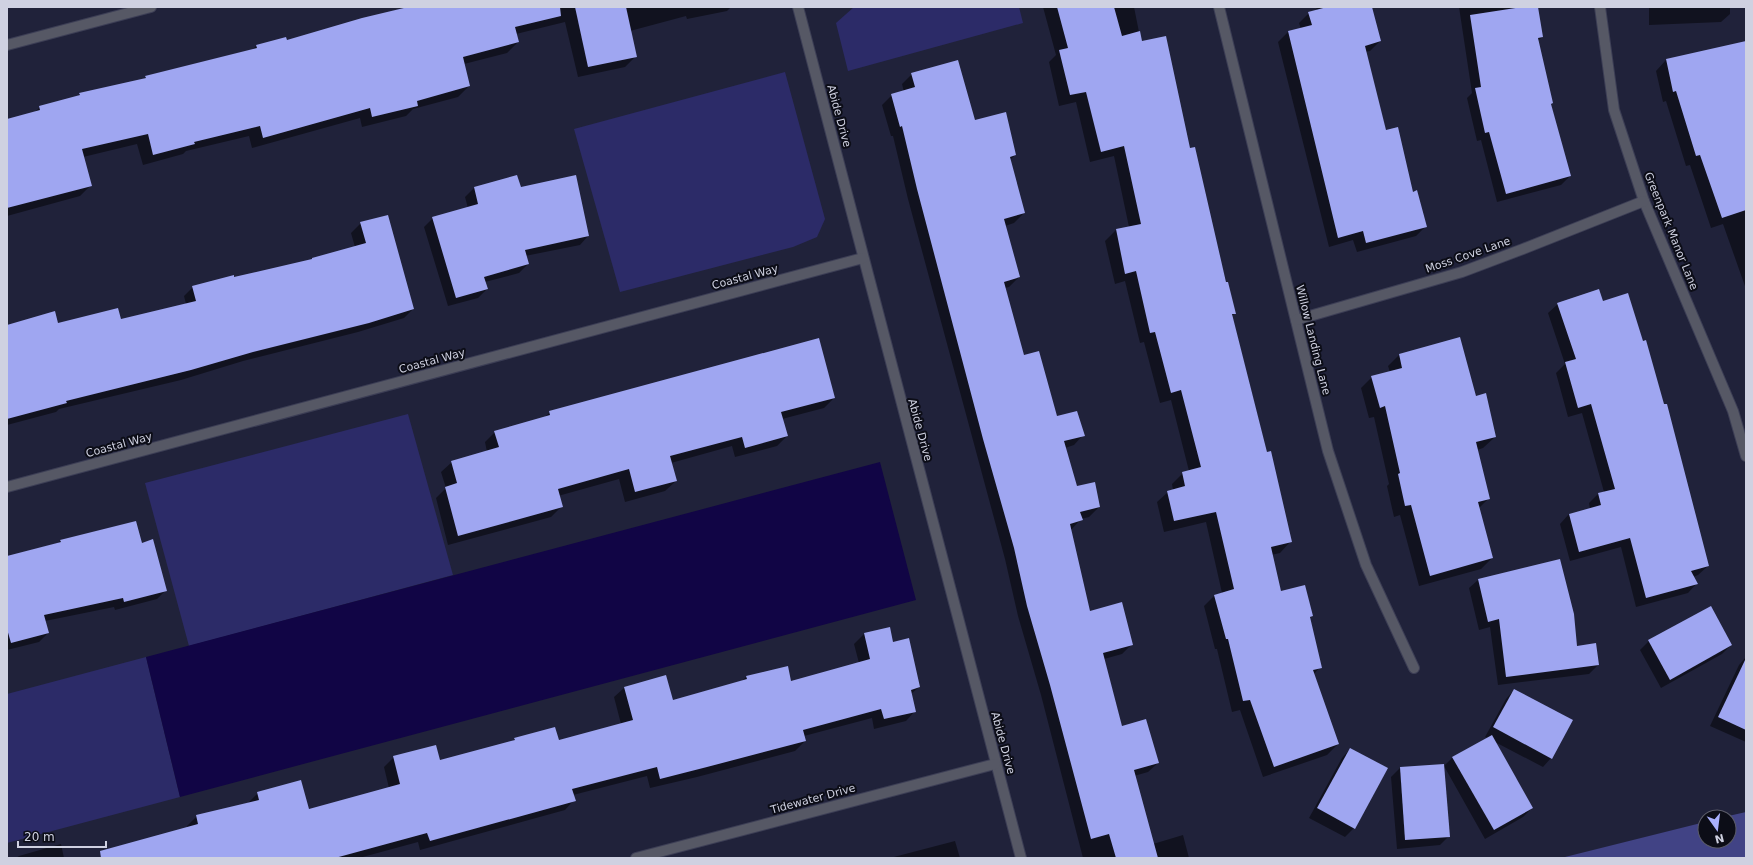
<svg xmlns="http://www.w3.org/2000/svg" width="1753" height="865" font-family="'DejaVu Sans',sans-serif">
<rect width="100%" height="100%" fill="#20223a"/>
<g fill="#2c2b68">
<polygon points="854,7 1019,7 1023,23 848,71 836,23"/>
<polygon points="785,72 825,219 817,237 793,247 620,292 574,129"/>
<polygon points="408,414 453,575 189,646 145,483"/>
<polygon points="146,657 180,797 7,843 7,694"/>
</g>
<polygon fill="#414385" points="1746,812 1746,858 1561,858 1705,822 1705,841 1729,841 1729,817 1724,817"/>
<polygon fill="#110545" points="880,462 916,600 180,797 146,657"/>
<g fill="#0007">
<polygon points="408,7 731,7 727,11 687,19 686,16 630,31 636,56 625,67 578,77 565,22 516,34 518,42 507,53 464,64 469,86 458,97 413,109 406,116 362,127 360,118 252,148 249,136 186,151 183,154 143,165 137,144 83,157 91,185 80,196 7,216 7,120 34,113 40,107 77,97 80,94 142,80 146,77 252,50 257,45 286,41"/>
<polygon points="1043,7 1134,7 1141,42 1189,149 1235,313 1232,316 1290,542 1280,553 1271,555 1281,592 1312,616 1309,619 1320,667 1314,674 1338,744 1327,755 1263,777 1240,710 1232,712 1217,649 1215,649 1204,606 1215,595 1222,593 1206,522 1164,532 1157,502 1168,492 1173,490 1172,484 1183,473 1189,471 1171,400 1160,403 1144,342 1140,343 1125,281 1115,284 1105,241 1116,230 1129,227 1114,156 1090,162 1076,102 1059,106 1049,62 1056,55"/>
<polygon points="1316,7 1371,7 1380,41 1370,51 1365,52 1386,131 1426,226 1416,236 1357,252 1353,240 1329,247 1278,42 1288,32 1301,29 1299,23 1309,13 1317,11"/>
<polygon points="1459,7 1537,7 1542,37 1538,41 1552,103 1551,105 1570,176 1561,185 1497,202 1481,140 1477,141 1467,98 1472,93"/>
<polygon points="1649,7 1730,7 1730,14 1721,22 1649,25"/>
<polygon points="1746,42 1746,289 1723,224 1711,228 1690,165 1686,166 1666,101 1663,102 1656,71 1666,60"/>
<polygon points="912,74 974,121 1015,155 1010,160 1024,213 1014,223 1005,226 1019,277 1009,287 1005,288 1023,356 1056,417 1083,435 1074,445 1065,448 1076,487 1099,507 1089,517 1081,519 1071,530 1089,612 1132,644 1122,654 1104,659 1122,727 1158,763 1148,772 1134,776 1153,844 1183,835 1189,858 1083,858 1041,695 1018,616 1005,559 908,199 893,136 891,136 882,105 892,95 904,92 902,84"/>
<polygon points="517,176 520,188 588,236 580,245 525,256 528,264 519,273 485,282 487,289 478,298 448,306 424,227 433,218 468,208 465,197 474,188"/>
<polygon points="361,223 413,309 404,318 358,332 243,361 181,380 59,409 56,412 7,425 7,330 58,324 120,320 186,304 184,296 193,287 310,261 312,259 355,247 351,233"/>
<polygon points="1558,304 1708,566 1698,575 1693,577 1697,583 1688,593 1636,607 1621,547 1570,561 1560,524 1569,514 1590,509 1589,503 1598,494 1604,492 1582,413 1568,417 1556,373 1565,364 1548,313"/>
<polygon points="1399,355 1475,397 1495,437 1483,448 1477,450 1488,499 1479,508 1492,558 1481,569 1419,586 1400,515 1394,517 1387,486 1389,484 1374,417 1369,418 1361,388 1372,377 1390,372 1388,366"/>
<polygon points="834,398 824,408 782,419 787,436 777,446 735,457 732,446 671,463 676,481 665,491 625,502 619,479 558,496 561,507 551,517 448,545 436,498 446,488 441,472 452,462 487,452 485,442 495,432 544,418 550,412"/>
<polygon points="61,540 141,544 166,590 157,599 115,610 114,607 45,621 48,633 39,642 7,650 7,557 58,543"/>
<polygon points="1478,580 1576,647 1598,665 1589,674 1498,685 1490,627 1479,630 1469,588"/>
<polygon points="889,629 892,643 919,687 911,694 915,711 906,721 874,729 872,718 804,736 805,741 795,751 697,777 650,788 647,776 573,795 574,800 565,810 420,850 418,842 359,858 127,858 188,828 187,826 197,816 248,803 258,793 308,810 389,788 384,767 394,757 439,762 512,742 515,739 558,741 621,724 614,697 624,688 665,676 672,701 742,681 746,677 791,682 859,663 854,644 864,634"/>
<polygon points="1649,641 1731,645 1722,654 1661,688 1640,650"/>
<polygon points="1746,657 1746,742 1710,726 1739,665"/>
<polygon points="1514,690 1551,758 1543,767 1495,742 1532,808 1523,817 1485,839 1444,766 1453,757 1488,738 1485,737 1506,699"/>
<polygon points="1350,749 1387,768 1354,828 1345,837 1309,818 1342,758"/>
<polygon points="1443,765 1449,836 1440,845 1397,849 1391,777 1400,768"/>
<polygon points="955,841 960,858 890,858"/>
<polygon points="61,844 64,858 16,858 19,856"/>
</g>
<g fill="#9fa6f1">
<polygon points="408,7 560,7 561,16 515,27 519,42 463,57 470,86 417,101 418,106 372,117 370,108 263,138 260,126 194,142 195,144 153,155 148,134 82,149 92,186 7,208 7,119 40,110 39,106 80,95 79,93 146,78 145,76 257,48 256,45 286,37 287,40 362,18"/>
<polygon points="575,7 626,7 637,57 588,67"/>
<polygon points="1057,7 1114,7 1122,36 1140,31 1142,41 1166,36 1190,148 1195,147 1226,282 1228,282 1236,314 1232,314 1267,452 1271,451 1292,542 1271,547 1281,591 1305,585 1313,616 1310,617 1322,668 1313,670 1339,744 1274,767 1250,700 1243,701 1228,639 1226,639 1214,595 1234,589 1216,512 1174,521 1167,491 1185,486 1182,472 1201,467 1181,390 1171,393 1155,332 1150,333 1136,271 1125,274 1116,229 1141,224 1124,146 1101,152 1086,92 1070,95 1059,50 1068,48"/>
<polygon points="1327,7 1372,7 1381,41 1365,46 1386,130 1398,127 1413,192 1417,190 1427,227 1366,243 1363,231 1338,238 1288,31 1312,25 1308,12"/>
<polygon points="1522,7 1538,7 1543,37 1538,38 1553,103 1551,104 1571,176 1506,194 1489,132 1485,133 1475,88 1481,87 1470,15"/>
<polygon points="1746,41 1746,210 1722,218 1700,155 1696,156 1676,91 1673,92 1666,59"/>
<polygon points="958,60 975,120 1006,112 1016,155 1010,157 1025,213 1004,219 1020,277 1004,282 1024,355 1039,351 1057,416 1077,411 1085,436 1064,441 1077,486 1095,482 1100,507 1080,512 1083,520 1070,524 1090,611 1122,602 1133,645 1103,653 1122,726 1146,719 1159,763 1134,770 1158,858 1116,858 1109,834 1091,839 1050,685 1027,606 1014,548 983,439 917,189 902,126 900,127 891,94 915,87 911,73"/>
<polygon points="517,175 521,187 576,175 589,236 525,250 529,264 484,277 488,289 456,298 432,217 478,204 474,187"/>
<polygon points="388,215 414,309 369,323 253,352 191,370 66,401 67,403 7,419 7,325 55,311 58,323 118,308 121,319 196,301 192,286 234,275 234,277 312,259 312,258 366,243 360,222"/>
<polygon points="1599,289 1603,301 1628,293 1643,341 1646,340 1664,404 1667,404 1709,566 1691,571 1698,584 1646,598 1630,538 1579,552 1569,514 1601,505 1598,493 1615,489 1591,404 1578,408 1565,362 1576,359 1557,303"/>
<polygon points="1460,337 1476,396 1486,393 1496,437 1476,442 1490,499 1478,502 1493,558 1430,576 1411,505 1405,506 1398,474 1400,473 1385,406 1380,408 1371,376 1402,368 1399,354"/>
<polygon points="819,338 835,398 781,412 788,436 745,448 742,437 670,456 677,481 635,492 629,469 558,489 563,507 458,536 445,487 457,483 451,461 499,447 494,431 550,415 549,411"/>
<polygon points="136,521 142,543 153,539 167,591 124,602 123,598 44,615 49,633 11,643 7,629 7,556 61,542 60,540"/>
<polygon points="1560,559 1574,614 1577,646 1596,643 1599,665 1506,677 1499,619 1488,622 1478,579"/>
<polygon points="1711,606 1732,645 1670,680 1648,640"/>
<polygon points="890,627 893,642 909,638 920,687 911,690 916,712 884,719 881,709 803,730 806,741 707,767 660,779 657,767 572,789 576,801 430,841 427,833 335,858 101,858 100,851 198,824 196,815 259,800 257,792 301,780 309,809 400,784 393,756 436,745 440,760 515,740 514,738 555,727 559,740 633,720 624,687 666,675 673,700 747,679 746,676 788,666 791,681 870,659 864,633"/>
<polygon points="1746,658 1746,730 1718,717"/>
<polygon points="1514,689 1573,720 1552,759 1493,727"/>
<polygon points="1492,735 1533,808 1494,830 1452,757"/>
<polygon points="1350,748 1388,768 1355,829 1317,808"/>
<polygon points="1444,764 1450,837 1405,840 1400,767"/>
</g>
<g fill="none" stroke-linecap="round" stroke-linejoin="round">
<defs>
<g id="minor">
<polyline points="798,7 1021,858"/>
<polyline points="1219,7 1328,451 1366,565 1414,668"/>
<polyline points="1600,7 1614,110 1644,201 1733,411 1746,456"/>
<polyline points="7,45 151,7"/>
<polyline points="1296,320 1462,272 1523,249 1644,201"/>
<polyline points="7,487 863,258"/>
<polyline points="636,858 995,764"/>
</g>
</defs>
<use href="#minor" stroke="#3c3e55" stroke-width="12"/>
<use href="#minor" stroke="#565865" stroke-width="10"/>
</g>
<g text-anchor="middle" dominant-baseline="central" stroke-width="4" stroke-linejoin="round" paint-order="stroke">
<g font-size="11" fill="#cfd1e1" stroke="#0c0d17">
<text transform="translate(839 116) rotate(75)">Abide Drive</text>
<text transform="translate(1671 231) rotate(68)">Greenpark Manor Lane</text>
<text transform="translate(1468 255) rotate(-19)">Moss Cove Lane</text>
<text transform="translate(745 277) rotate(-15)">Coastal Way</text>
<text transform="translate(1313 340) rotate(76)">Willow Landing Lane</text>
<text transform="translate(432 361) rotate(-15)">Coastal Way</text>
<text transform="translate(920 430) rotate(75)">Abide Drive</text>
<text transform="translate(119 445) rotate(-15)">Coastal Way</text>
<text transform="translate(1003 743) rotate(75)">Abide Drive</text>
<text transform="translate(813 799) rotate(-15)">Tidewater Drive</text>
</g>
</g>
<rect width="1753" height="865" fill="none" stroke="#cfd1e1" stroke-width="16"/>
<g transform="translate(1717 829) rotate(166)"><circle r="19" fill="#0c0d17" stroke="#5a5b68"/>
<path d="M0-3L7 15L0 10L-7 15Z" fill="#a9b0fc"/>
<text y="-6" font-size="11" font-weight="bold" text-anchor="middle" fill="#cfd1e1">N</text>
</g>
<path d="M18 841v6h88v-6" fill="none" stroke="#cfd1e1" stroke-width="2"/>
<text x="24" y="841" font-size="12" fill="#cfd1e1" stroke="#0c0d17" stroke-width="3" paint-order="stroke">20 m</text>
</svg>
